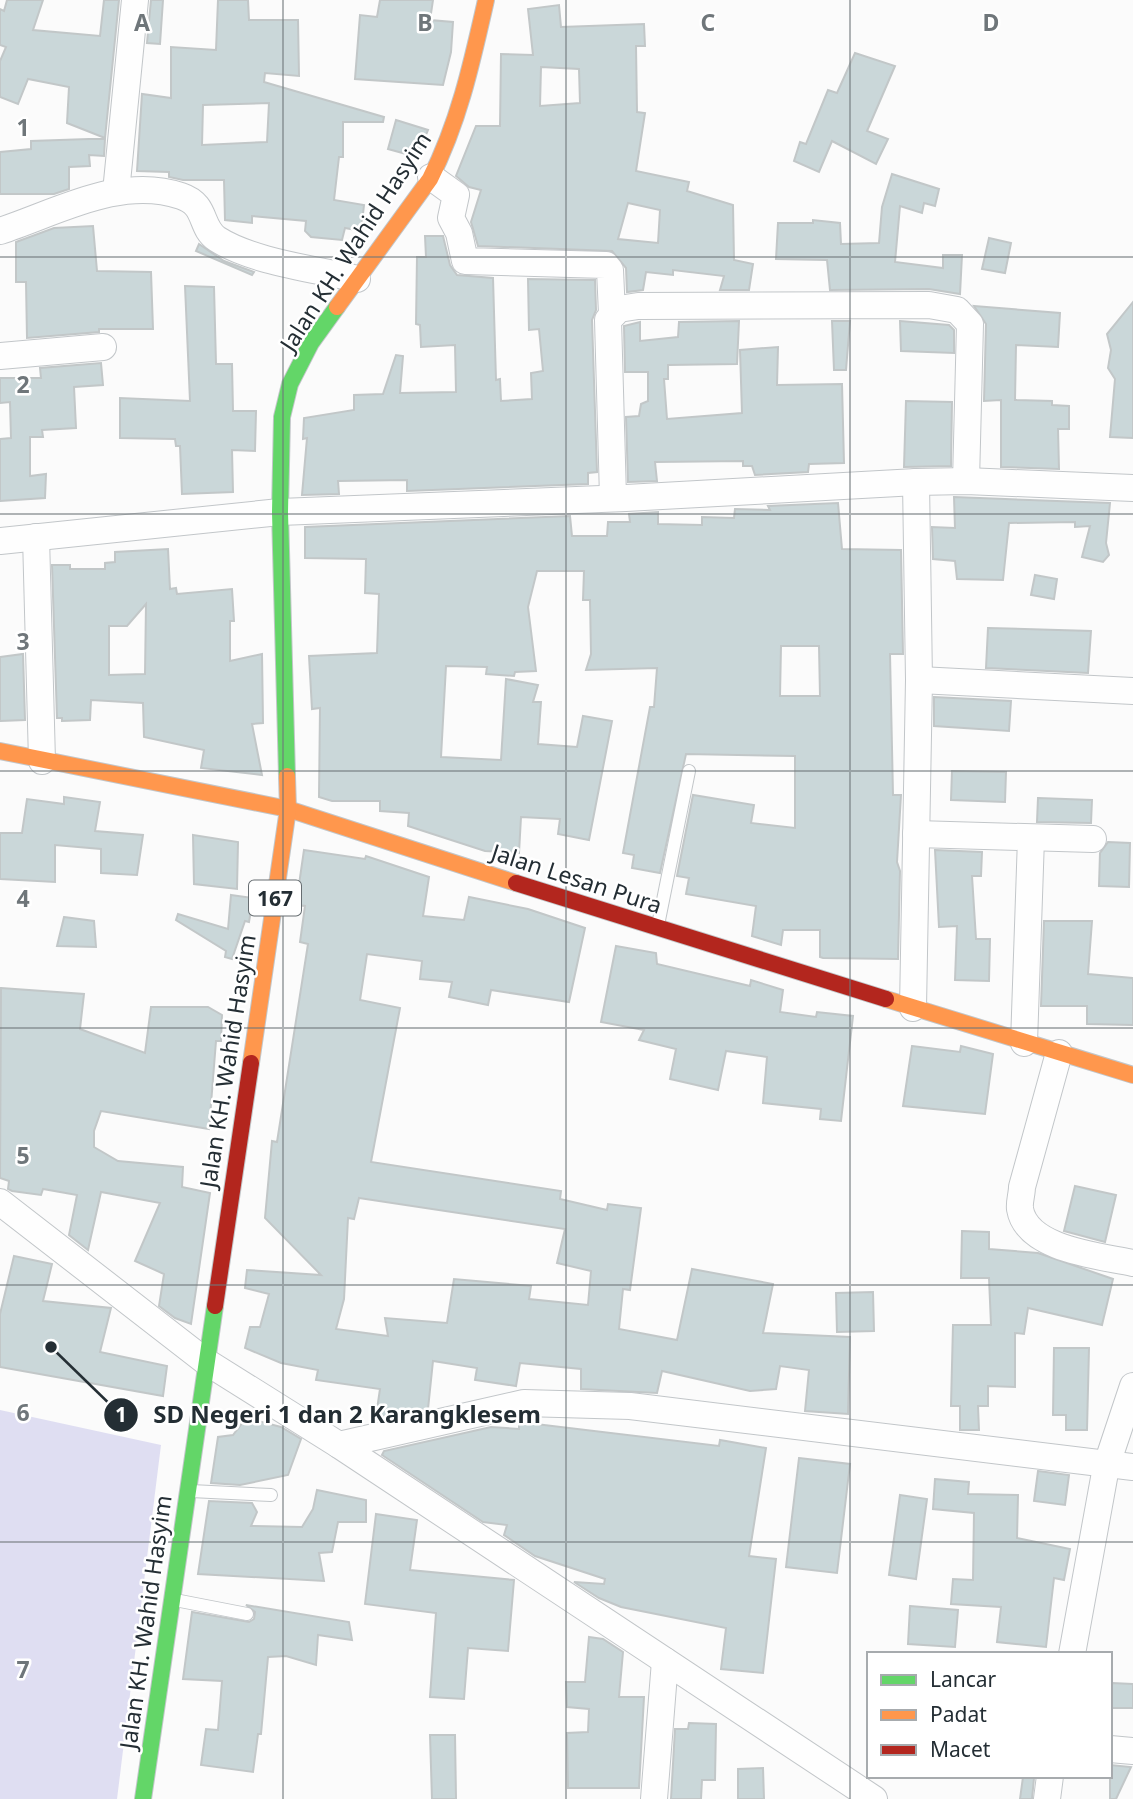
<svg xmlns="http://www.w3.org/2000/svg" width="1133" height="1799" font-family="'Noto Sans',sans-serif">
<rect width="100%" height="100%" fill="#fbfbfb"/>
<polygon fill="#dfdef2" points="0,1410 161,1445 117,1799 0,1799"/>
<g fill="#cad7d9" stroke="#c2c7c8" stroke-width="2" fill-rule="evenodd">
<polygon points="7,0 43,0 33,30 100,36 104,0 119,0 105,138 67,123 69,87 28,79 18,104 0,97 0,61 6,47 0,45 0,9 4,11"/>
<polygon points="151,0 163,0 160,44 147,43"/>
<path d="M218,0H248L249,20H298L299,76L265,73L264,82L384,117L383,122H343V157H339L334,200L364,205L361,231L345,228L342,240L311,237L305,231L306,221L252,216V223L225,220L224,180H183L169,177V172L137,171L142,94L171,98V47L216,50ZM269,103L267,142L202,145L203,105Z"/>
<polygon points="380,0 433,0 430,20 453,22 451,52 443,85 355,79 360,15 377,17"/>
<path d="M559,5L561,27L644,24L645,46H636L637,112L645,113L636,171L689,182L687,191L733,205L734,260L753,264L749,290H720L724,276L673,270V275L646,272L643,290L627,292L626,268L612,251L478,246L471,222L481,190L469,187L456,176L476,126H500L501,54L533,55L528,9ZM541,67L579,69L580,103L540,106ZM628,203L660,210L658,243L618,239Z"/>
<polygon points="855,53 895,66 867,131 888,139 876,164 832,141 819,172 794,161 800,142 806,144 828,90 837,93"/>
<polygon points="396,120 428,130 417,157 388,149"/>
<polygon points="89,139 105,139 104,156 89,155 90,166 69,167 69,189 54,194 0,194 0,152 31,149 31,141"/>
<polygon points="892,174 939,189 935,206 924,203 922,213 900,206 895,262 943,268 943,255 962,255 960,294 929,289 830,290 827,260 776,259 778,223 813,223 813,220 840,223 841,244 879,243 882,207"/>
<polygon points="93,226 97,271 151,272 153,329 99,329 99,332 27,338 26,282 16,282 16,242 54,228"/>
<polygon points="425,236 443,236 450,265 457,275 493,278 496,380 500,379 501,401 532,399 531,373 543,371 539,329 529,330 528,279 595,280 596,310 592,320 597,472 588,473 588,484 407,491 407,480 338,481 339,494 302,495 307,438 303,439 304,418 354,410 354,395 383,394 396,355 403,356 400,393 456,392 455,345 421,347 420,325 416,324 417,257 426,257"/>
<polygon points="989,238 1011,243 1005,273 982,269"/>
<polygon points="199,244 224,261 254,272 252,275 196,251"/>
<polygon points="185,286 214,287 216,364 232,364 233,411 256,411 255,451 232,450 233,492 182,494 180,446 176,446 175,439 120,438 120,398 190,401"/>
<polygon points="1133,302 1133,438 1110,437 1115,379 1108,368 1111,350 1107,334"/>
<polygon points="974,306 1060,313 1058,347 1016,345 1015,400 1052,401 1052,405 1069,406 1069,429 1058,429 1059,469 1001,467 1001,400 984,401 986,324"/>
<polygon points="739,321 737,364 668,365 668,379 664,379 667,419 742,413 740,350 778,347 777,385 842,384 844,463 809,464 808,472 755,475 752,466 743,466 743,461 655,462 657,481 628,482 626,417 639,416 641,404 648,401 648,372 625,372 624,326 640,322 640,341 678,337 679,322"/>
<polygon points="832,321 850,321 846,370 834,370"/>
<polygon points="900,321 949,325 954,330 954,353 901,351"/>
<polygon points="101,363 103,385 74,387 76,428 42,430 43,437 30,437 30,476 46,474 45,498 0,501 0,439 11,438 10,402 0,403 0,378 41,378 40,368"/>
<polygon points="906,401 952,402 951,466 904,467"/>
<polygon points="954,497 1110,503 1106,543 1109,555 1103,562 1082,557 1090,526 1075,527 1075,522 1009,523 1003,580 957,579 955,561 933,559 932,527 955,528"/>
<path d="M838,503L842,549L901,550L903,654H890L893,795H901L897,862L900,871L898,959L823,958L820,957V930H783L781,945L752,936L756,906L686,894L689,878L677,876L693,795L754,805L751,823L795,828V756L686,754L660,873L632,868L634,855L623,853L650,707H654L657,668L586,670L591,654L590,600H583L584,571H537L528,607L536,671L515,672L514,676L486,674L487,667L446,666L441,757L501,760L506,679L538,685L533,702H541L538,744L577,747L583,716L612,721L589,840L558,834L560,819L521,817L519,853L485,851L408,826L409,813L380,811V801H332L319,797L320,708L312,709L309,656L377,653L379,594L365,593L366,559L305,558V527L570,516L572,536H607L608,522H630L629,514L658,512V524L702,525V517L734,518L735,509L770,510L768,506ZM781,646H819L820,696H780Z"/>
<path d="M168,549L170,589L176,588L177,594L232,589L234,621H230V661L262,654L263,723L252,724L262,775L201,768L204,750L144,737L143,703L91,700L90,720L62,721V718H57L52,565H70V569H105V563L115,562V552ZM146,604L145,674L109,675V626H127Z"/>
<polygon points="1035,575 1057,579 1054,599 1031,595"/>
<polygon points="988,628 1091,631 1088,673 986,668"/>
<polygon points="23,654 25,720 0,721 0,657"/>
<polygon points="934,697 1011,701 1009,731 934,726"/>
<polygon points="952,771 1006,772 1005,802 951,800"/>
<polygon points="64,797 100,802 95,831 143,835 137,875 101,873 101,849 55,845 55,882 0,879 0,833 22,833 27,799 64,804"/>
<polygon points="1038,798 1092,800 1091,823 1037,822"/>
<polygon points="193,835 238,842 237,889 194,884"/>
<polygon points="1108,842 1130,843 1129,887 1099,886 1100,853"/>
<path d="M304,850L365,859L366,856L429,877L423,916L464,920L469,897L528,909L585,928L569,1002L491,990L488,1005L449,997L452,982L420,979L422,961L367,954L360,1000L400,1008L371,1162L561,1191L560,1199L607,1210L608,1204L641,1208L630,1290L623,1289L619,1329L677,1340L692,1269L773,1284L763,1333L850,1337L848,1414L805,1411L809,1370L780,1366L776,1389L750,1391L662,1371L657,1393L581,1389V1369L520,1363L516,1386L475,1380L477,1368L433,1361L428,1409L390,1417L376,1416L380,1389L316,1380L318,1370L281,1363L245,1348L250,1327H260L269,1294L245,1288L247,1270L321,1275L265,1218L272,1141L277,1142L308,944L300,942L305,906L296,905ZM359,1198L565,1229L557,1263L591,1271L588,1305L529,1299L531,1286L454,1279L447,1323L385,1318L388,1336L336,1329L344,1299L348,1218L354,1219Z"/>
<polygon points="935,850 982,852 981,876 972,876 976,939 990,939 989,981 955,980 957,926 939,927"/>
<polygon points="231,895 253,898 249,922 245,921 232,959 225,957 226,951 176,920 178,914 228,929"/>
<polygon points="64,917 94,921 96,947 57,946"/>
<polygon points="1044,921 1092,921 1088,974 1133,978 1133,1025 1087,1024 1087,1006 1041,1006"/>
<polygon points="616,946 656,953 657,964 750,986 751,980 783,990 780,1012 816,1017 817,1012 853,1016 841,1121 820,1119 821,1109 763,1103 767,1057 726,1051 718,1090 670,1079 676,1049 639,1040 644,1030 601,1022"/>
<polygon points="1,988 84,994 80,1029 145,1053 151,1007 208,1007 222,1015 221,1041 216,1041 209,1129 101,1111 94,1131 94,1147 118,1161 183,1167 182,1187 210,1193 191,1324 175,1318 159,1306 164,1274 135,1261 160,1203 101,1192 88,1250 69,1235 77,1195 43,1189 41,1195 12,1191 8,1189 9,1181 0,1178"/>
<polygon points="912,1046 960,1052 961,1046 993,1054 985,1114 903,1106"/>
<polygon points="1075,1186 1116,1195 1105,1242 1064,1231"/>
<polygon points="962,1231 989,1232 989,1249 1038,1253 1113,1279 1102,1325 1028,1308 1024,1334 1015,1333 1015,1387 988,1386 988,1406 978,1406 979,1430 960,1430 960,1406 951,1406 953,1325 991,1325 989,1278 961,1278"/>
<polygon points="14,1256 52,1264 43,1301 111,1308 100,1352 167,1366 163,1396 0,1367 0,1314"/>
<polygon points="873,1292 874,1331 837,1332 836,1293"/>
<polygon points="1054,1348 1089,1348 1087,1430 1066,1430 1066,1415 1053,1415"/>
<polygon points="246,1418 281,1427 301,1439 288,1475 240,1485 211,1483 218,1437 233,1435"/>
<polygon points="519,1422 719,1446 720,1440 766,1448 749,1556 776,1559 763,1673 721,1669 726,1628 621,1607 599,1598 574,1582 604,1584 605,1579 535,1556 504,1535 507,1525 483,1522 382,1455 384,1451 491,1427 519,1429"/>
<polygon points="799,1458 850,1464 837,1573 786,1567"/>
<polygon points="1038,1471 1069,1475 1065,1505 1034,1501"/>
<polygon points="935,1479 969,1482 968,1494 1018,1495 1017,1538 1070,1549 1064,1580 1054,1578 1046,1647 997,1642 1001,1607 951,1604 953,1579 973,1580 974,1513 933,1509"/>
<polygon points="317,1490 366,1500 366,1522 338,1522 332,1552 319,1553 324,1581 198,1574 209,1501 252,1503 257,1512 251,1526 302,1527 313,1509"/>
<polygon points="900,1495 927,1499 916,1579 889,1575"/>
<polygon points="376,1514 417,1520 410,1570 514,1580 508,1651 468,1648 464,1699 430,1697 436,1613 365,1604"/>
<polygon points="246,1605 349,1622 352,1640 318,1635 316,1665 286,1656 268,1657 261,1734 258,1734 253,1772 201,1765 206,1729 218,1730 222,1681 183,1679 192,1612 249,1622 254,1619 255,1612"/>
<polygon points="910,1606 958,1610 955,1647 908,1644"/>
<polygon points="589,1637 603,1639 623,1652 619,1697 644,1697 639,1788 568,1788 567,1733 588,1732 589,1709 567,1707 566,1682 585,1682"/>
<polygon points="1112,1683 1133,1684 1133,1708 1112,1708"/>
<polygon points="689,1723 716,1724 715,1780 702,1780 701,1799 671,1799 675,1729 688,1729"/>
<polygon points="430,1735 455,1735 456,1799 432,1799"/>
<polygon points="1110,1765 1131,1767 1116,1799 1110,1799"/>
<polygon points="763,1768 764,1799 738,1799 738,1769"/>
<polygon points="1023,1777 1034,1778 1032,1799 1020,1799"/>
</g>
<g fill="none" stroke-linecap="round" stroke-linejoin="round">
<defs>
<g id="lane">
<polyline points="658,925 689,771"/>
<polyline points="191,1491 271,1495"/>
<polyline points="175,1600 247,1614"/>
</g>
<g id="street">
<polyline points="431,177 456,195 451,218 459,233 465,261 606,265 610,270 612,314"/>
<polyline points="116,192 135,0"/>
<path d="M0,231C56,213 120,175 181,196C208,205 199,227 217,239C253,262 315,269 357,279"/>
<polyline points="0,356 103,347"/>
<polyline points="613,497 608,320 619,309 638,306 929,305 957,310 970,324 966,481"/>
<polyline points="36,537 42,761"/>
<polyline points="0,541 280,512 626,498 916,482 966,481 1133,488"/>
<polyline points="919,680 1133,691"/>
<polyline points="916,834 1093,839"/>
<polyline points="913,1008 919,680 916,482"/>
<polyline points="1024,1043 1031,838"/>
<path d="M1059,1053L1022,1187C1022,1194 1019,1202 1020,1209C1027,1250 1101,1256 1133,1263"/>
<polyline points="0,1202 205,1361 339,1445 874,1799"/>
<polyline points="339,1445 524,1403 630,1406 1133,1467"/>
<polyline points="1072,1654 1106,1467 1133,1386"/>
<polyline points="1110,1749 1133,1751"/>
<polyline points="654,1799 665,1661"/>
<polyline points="1047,1799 1050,1776"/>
</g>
<g id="fast">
<polyline points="287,776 280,512 282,417 290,384 311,343 337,307"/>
<polyline points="143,1799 215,1306"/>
</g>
<g id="slow">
<path d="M337,307L430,179C459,122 472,62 486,0"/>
<polyline points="0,751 288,809 516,883"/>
<polyline points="886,999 1133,1075"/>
<polyline points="251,1063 288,809 287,776"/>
</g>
<g id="jam">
<polyline points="516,883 886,999"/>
<polyline points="215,1306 251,1063"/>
</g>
</defs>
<use href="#lane" stroke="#c2c6c9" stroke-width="14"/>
<use href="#street" stroke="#c2c6c9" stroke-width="28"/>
<use href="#fast" stroke="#c2c6c9" stroke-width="18"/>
<use href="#slow" stroke="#c2c6c9" stroke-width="18"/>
<use href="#jam" stroke="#c2c6c9" stroke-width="18"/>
<use href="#lane" stroke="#fefefe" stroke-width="12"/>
<use href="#street" stroke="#fefefe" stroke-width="26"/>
<use href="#fast" stroke="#63d668" stroke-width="16"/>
<use href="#slow" stroke="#ff974d" stroke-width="16"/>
<use href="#jam" stroke="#b3261e" stroke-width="16"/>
</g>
<path fill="none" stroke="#6f767a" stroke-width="2" stroke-opacity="0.55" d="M283,0V1799M566,0V1799M850,0V1799M0,257H1133M0,514H1133M0,771H1133M0,1028H1133M0,1285H1133M0,1542H1133"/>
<g text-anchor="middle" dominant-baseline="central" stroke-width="5" stroke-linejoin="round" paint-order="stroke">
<rect fill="#fff" stroke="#666d71" stroke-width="2" x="249" y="880.5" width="52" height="35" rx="5"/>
<g font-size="21" font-weight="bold" fill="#242e34">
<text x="275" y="898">167</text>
</g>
<g font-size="23" fill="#242e34" stroke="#fff">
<text transform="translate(355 241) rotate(-57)">Jalan KH. Wahid Hasyim</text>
<text transform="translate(577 878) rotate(18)">Jalan Lesan Pura</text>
<text transform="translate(227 1061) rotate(-81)">Jalan KH. Wahid Hasyim</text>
<text transform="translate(145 1622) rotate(-82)">Jalan KH. Wahid Hasyim</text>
</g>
</g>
<g font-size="23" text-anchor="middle" font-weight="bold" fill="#6f767a" stroke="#fff" stroke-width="5" stroke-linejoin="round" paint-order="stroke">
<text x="142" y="31">A</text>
<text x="425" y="31">B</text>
<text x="708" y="31">C</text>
<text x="991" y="31">D</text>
<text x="23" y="136">1</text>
<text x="23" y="393">2</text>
<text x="23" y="650">3</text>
<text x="23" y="907">4</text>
<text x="23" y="1164">5</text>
<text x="23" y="1421">6</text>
<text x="23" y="1678">7</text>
</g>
<path fill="none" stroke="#242e34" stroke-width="2.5" d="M51 1347L121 1415"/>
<g fill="#242e34" stroke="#fff" stroke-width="2.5">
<circle cx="51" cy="1347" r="7"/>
<circle cx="121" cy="1415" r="18"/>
</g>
<g font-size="21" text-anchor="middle" font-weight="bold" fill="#fff">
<text x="121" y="1422">1</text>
</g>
<g font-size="24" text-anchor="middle" font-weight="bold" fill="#242e34" stroke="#fff" stroke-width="5" stroke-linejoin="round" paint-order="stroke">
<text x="347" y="1423">SD Negeri 1 dan 2 Karangklesem</text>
</g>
<rect x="867" y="1652" width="245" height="126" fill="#ffffff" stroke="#a7abae" stroke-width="2"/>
<rect x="881" y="1675" width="35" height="10" fill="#63d668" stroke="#a7abae" stroke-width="2"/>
<text x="930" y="1687" font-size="21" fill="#242e34">Lancar</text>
<rect x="881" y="1710" width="35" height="10" fill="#ff974d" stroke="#a7abae" stroke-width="2"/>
<text x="930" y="1722" font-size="21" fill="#242e34">Padat</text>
<rect x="881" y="1745" width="35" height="10" fill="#b3261e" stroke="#a7abae" stroke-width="2"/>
<text x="930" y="1757" font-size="21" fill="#242e34">Macet</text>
</svg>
